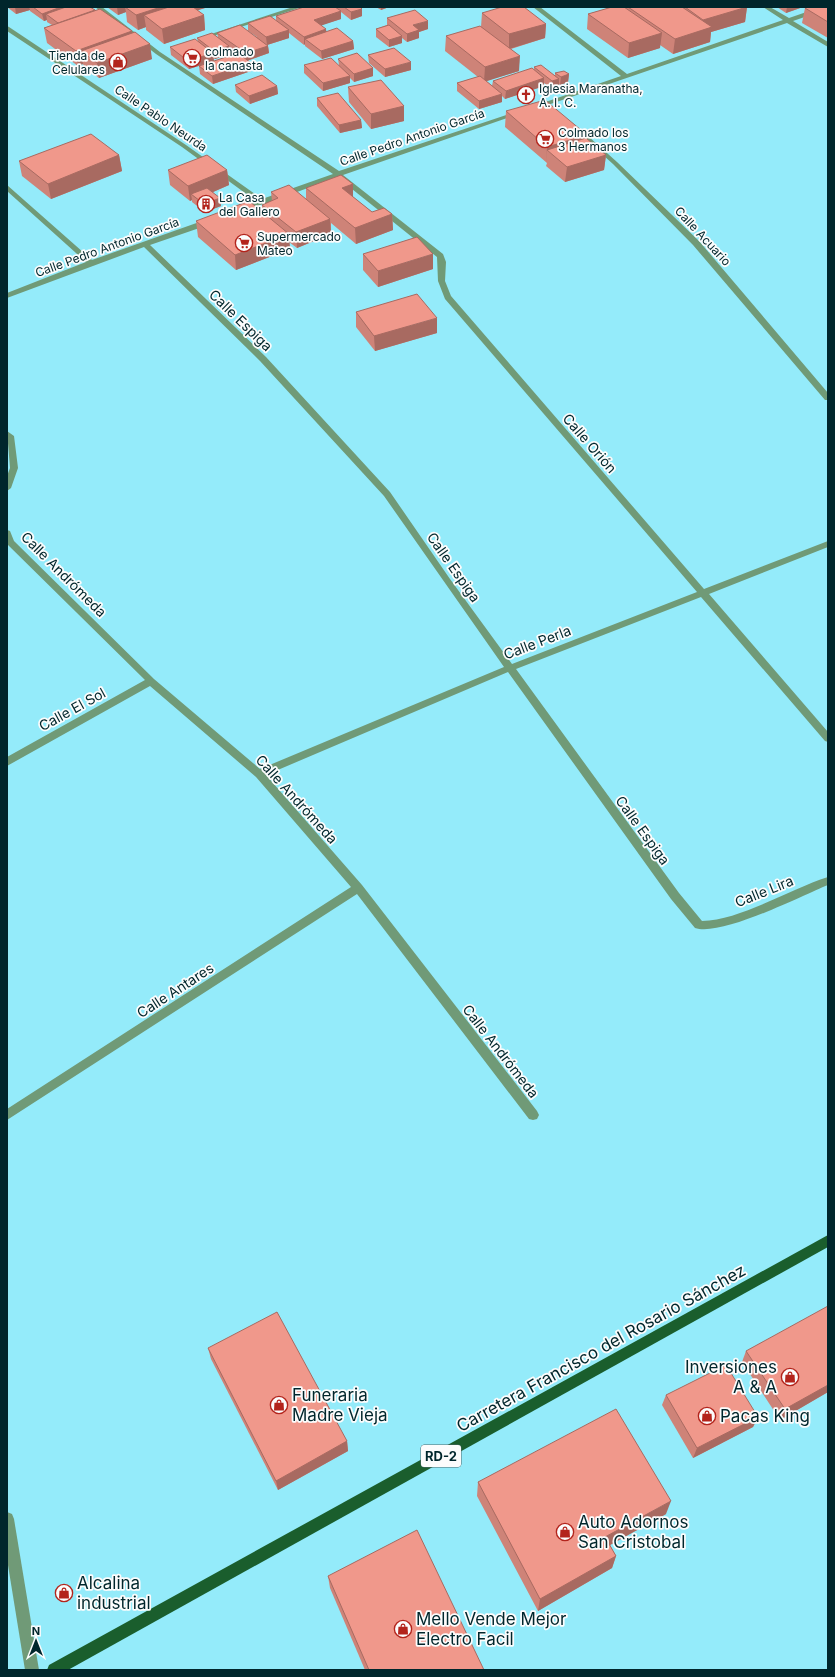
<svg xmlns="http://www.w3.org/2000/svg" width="835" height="1677" font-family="Inter,sans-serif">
<rect width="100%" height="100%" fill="#94ebfa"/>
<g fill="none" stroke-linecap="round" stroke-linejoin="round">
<g fill="#709a77" fill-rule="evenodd">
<path d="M95,7H102L160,52L339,171L515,112H519V114L343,175L443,254L446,262L445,281L451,296L704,589L828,541V547L709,594L828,732V742L825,741L701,597L516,669L679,893L702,921C741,920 790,889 828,877V885C801,896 721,937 695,928L671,899L508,672L266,775L362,885L537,1111L539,1115L537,1119L533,1120L529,1119L357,894L7,1120V1109L351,887L256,777L150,686L7,766V757L145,680L7,544V530L10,531L14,541L154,679L260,769L504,667L384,496L260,361L144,247L7,298V293L86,262L7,191V185L92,260L205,220H211V224L150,245L266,357L390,492L450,579L512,664L697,592L445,299L438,281L437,257L337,177C322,182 249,212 239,210V208L256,201L182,147L7,31V26L9,27L186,145L262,199L333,174L156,54Z"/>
<polygon points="293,7 302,7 204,39 199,38"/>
<polygon points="533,7 540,7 627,74 783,20 763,7 770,7 789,18 821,7 828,7 828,9 793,21 828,42 828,47 787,23 536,109 534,108 534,106 621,76"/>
<polygon points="575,128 579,128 617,162 699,241 828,393 828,400 825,400 693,245 613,164 575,130"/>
<polygon points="7,431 14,436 18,468 11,488 7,491 7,476 10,468"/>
<polygon points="7,1512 12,1514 14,1519 39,1670 25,1670 7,1559"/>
</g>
<polygon fill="#1a5e2d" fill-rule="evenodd" points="828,1235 828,1247 68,1670 47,1670 49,1665"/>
</g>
<g fill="#ce8378">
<polygon points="7,7 90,7 132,33 152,59 99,78 84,66 83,64 78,66 47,43 44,28 52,25 47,22 47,20 44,21 30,11 30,10 16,14"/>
<polygon points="107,7 204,7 205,8 197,10 204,15 205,30 164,44 146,30 146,27 138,30 127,22 126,12 118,15"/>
<polygon points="304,7 360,7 362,9 362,16 351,20 341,12 341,19 321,25 327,32 353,41 354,49 322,59 305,46 305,44 304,45 289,33 289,38 267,45 268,46 269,53 247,61 251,63 251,71 213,84 200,74 199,66 236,54 229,49 230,54 215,59 213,58 214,61 189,69 171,55 170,47 198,41 197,38 218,37 217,33 257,37 248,31 248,23 276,21 276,16"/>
<polygon points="376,7 389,7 381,10"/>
<polygon points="612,7 747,7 745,22 711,32 710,42 673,54 660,45 660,48 628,58 587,29 588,14"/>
<polygon points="777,7 803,7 786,13"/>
<polygon points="828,7 828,38 802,23 805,8"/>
<polygon points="482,13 546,24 545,38 511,49 519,71 486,81 492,86 493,81 534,70 534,67 555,76 555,73 569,74 568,82 560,85 559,84 559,87 552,89 544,83 544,86 505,99 502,96 502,102 479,109 457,91 457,83 478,77 445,51 446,36 481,27"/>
<polygon points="387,18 428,29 419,32 419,38 407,42 402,38 402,43 389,47 376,37 376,29 387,25"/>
<polygon points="368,55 411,70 385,77 369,63"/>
<polygon points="338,59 373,68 373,76 354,82 350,78 350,83 323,91 304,73 304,65 339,65"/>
<polygon points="235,85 277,86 278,94 250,104 236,92"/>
<polygon points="348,87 404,106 404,121 371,129 349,102"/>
<polygon points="317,98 361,120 362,128 340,133 317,106"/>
<polygon points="506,111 586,139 606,155 604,170 565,182 546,166 547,163 505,127"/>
<polygon points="119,155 122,171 51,199 22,176 19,161"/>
<polygon points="168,170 227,170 229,185 213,192 221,206 205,212 192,202 192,200 190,201 170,185"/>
<polygon points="353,184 353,197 372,212 392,214 393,230 356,244 331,223 331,234 297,248 289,242 290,249 236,270 198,237 196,221 262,212 262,205 272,201 271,192 306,199 306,188"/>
<polygon points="363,254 433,269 378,287 363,270"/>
<polygon points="356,312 437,333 375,351 356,327"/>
<polygon points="208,1348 347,1441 348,1451 278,1490 211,1359"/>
<polygon points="746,1351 828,1392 780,1420 742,1362"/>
<polygon points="666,1395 758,1417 753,1427 693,1458 662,1405"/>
<polygon points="478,1482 666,1514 610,1545 616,1556 612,1568 538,1611 477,1496"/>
<polygon points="328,1576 484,1670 365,1670 330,1588"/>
</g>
<g fill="#a86a61">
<polygon points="15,7 29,7 30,10 16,14"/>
<polygon points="61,7 82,7 46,14 47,20 44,21 42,14"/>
<polygon points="117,7 141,7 125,7 126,12 118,15"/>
<polygon points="161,7 204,7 205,8 156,24 144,15 146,27 138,30 136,15"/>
<polygon points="381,7 389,7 381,10"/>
<polygon points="747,7 745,22 711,32 710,42 673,54 675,39 702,30 703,20"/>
<polygon points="787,7 803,7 786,13"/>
<polygon points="362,9 362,16 351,20 351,12"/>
<polygon points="341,11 341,19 314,28 314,20"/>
<polygon points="204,15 205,30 164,44 162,29"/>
<polygon points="428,21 428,29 419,32 419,38 407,42 407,34 413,25"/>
<polygon points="546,24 545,38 509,49 509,34"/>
<polygon points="326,29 327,37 305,39 305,44 304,45 304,37"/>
<polygon points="289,30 289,38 267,45 266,37"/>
<polygon points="132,31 134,46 81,51 83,64 78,66 76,51"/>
<polygon points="662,33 660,48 628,58 629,43"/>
<polygon points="402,36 402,43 389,47 389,40"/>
<polygon points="353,41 354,49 322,59 321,51"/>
<polygon points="150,44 152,59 99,78 97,63"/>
<polygon points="229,46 230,54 215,59 214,51"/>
<polygon points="268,46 269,53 246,61 246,53"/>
<polygon points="213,53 214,61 189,69 188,61"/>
<polygon points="520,56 519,71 484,82 485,67"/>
<polygon points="411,62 411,70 385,77 385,69"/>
<polygon points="251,63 251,71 213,84 212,76"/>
<polygon points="373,68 373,76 354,82 354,74"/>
<polygon points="569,74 568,82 560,85 561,77"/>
<polygon points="350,76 350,83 323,91 323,83"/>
<polygon points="544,78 544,86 505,99 506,91"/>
<polygon points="559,79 559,87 552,89 552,81"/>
<polygon points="277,86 278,94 250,104 249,96"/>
<polygon points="502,94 502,102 479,109 479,101"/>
<polygon points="404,106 404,121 371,129 371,114"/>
<polygon points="361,120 362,128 340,133 339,125"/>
<polygon points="587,135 585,151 547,150 546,163 547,147"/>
<polygon points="119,155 122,171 51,199 48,184"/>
<polygon points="606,155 604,170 565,182 567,167"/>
<polygon points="227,170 229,185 197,199 191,194 192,200 190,201 188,186"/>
<polygon points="353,184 353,199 342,188"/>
<polygon points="220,198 221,206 205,212 204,204"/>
<polygon points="392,214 393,230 356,244 355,228"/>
<polygon points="330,219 331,234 297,248 296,232"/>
<polygon points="289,234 290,249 236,270 235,255"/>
<polygon points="433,254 433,269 378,287 378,271"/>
<polygon points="437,318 437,333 375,351 374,336"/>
<polygon points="828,1385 828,1392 780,1420 785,1409"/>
<polygon points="758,1417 753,1427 693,1458 697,1448"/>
<polygon points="347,1441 348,1451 278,1490 276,1481"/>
<polygon points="671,1501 666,1514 601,1550 605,1537"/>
<polygon points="616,1556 612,1568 538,1611 540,1599"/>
</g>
<g fill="#f0988b" stroke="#a86a61">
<polygon points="33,7 61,7 42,14"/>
<polygon points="66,7 90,7 95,10 58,23 46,14"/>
<polygon points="125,7 161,7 136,15"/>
<polygon points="169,7 193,7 204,15 162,29 144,15"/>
<polygon points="304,7 335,7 341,11 314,20 326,29 304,37 276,16"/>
<polygon points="344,7 360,7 362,9 351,12"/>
<polygon points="502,7 524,7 546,24 509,34 482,13"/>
<polygon points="612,7 624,7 662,33 629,43 588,14"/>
<polygon points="628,7 682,7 712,27 675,39"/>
<polygon points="685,7 747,7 703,20"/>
<polygon points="807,7 828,7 828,22 805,8"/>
<polygon points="100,9 132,31 76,51 44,28"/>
<polygon points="415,10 428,21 413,25 419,30 407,34 387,18"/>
<polygon points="270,16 289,30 266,37 248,23"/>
<polygon points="240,25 268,46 246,53 217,33"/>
<polygon points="389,25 402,36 389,40 376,29"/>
<polygon points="480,26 520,56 485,67 446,36"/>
<polygon points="337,28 353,41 321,51 305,39"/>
<polygon points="135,32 150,44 97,63 81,51"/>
<polygon points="212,33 229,46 214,51 197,38"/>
<polygon points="195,39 213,53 188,61 170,47"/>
<polygon points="394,48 411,62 385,69 368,55"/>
<polygon points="238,53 251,63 212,76 199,66"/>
<polygon points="357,53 373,68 354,74 338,59"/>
<polygon points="331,58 350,76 323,83 304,65"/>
<polygon points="541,65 559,79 552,81 534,67"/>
<polygon points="532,68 544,78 506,91 493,81"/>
<polygon points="564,71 569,74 561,77 555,73"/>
<polygon points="262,75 277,86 249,96 235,85"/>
<polygon points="480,76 502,94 479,101 457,83"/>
<polygon points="381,80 404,106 371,114 348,87"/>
<polygon points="338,93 361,120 339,125 317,98"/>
<polygon points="545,100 587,135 547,147 506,111"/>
<polygon points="91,134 119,155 48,184 19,161"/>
<polygon points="586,138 606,155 567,167 547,150"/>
<polygon points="207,155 227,170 188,186 168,170"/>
<polygon points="341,175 353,184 342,188 372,212 384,208 392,214 355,228 306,188"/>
<polygon points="289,185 330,219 296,232 262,205 278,198 271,192"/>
<polygon points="207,188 220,198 204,204 191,194"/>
<polygon points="249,201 289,234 235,255 196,221"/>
<polygon points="417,237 433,254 378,271 363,254"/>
<polygon points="417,294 437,318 374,336 356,312"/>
<polygon points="828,1306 828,1385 785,1409 746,1351"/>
<polygon points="277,1312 347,1441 276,1481 208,1348"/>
<polygon points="726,1365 758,1417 697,1448 666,1395"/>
<polygon points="616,1409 671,1501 605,1537 616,1556 540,1599 478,1482"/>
<polygon points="417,1530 484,1670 369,1670 328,1576"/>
</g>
<defs>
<symbol id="supermarket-ring" viewBox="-11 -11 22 22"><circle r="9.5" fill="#fcfcfc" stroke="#b3241c" stroke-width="1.5"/><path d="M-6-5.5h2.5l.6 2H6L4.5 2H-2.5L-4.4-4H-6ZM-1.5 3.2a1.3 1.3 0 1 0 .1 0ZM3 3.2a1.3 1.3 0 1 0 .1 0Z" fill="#b3241c"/></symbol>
<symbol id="shop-ring" viewBox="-11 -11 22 22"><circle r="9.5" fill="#fcfcfc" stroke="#b3241c" stroke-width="1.5"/><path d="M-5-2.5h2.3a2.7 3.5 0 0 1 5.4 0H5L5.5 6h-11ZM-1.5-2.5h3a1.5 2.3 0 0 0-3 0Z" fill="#b3241c"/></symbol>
<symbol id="church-ring" viewBox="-11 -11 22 22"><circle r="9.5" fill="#fcfcfc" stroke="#b3241c" stroke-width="1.5"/><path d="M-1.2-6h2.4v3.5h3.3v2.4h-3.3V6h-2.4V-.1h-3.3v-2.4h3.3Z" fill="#b3241c"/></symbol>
<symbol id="building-ring" viewBox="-11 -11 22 22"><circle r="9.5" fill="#fcfcfc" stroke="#b3241c" stroke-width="1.5"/><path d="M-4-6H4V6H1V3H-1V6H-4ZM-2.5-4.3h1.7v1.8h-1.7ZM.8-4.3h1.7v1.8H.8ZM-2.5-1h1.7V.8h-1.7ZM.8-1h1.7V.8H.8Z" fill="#b3241c"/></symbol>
</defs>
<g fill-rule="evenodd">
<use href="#supermarket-ring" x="182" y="48" width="20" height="20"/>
<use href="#shop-ring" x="108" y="52" width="20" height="20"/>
<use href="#church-ring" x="516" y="85" width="20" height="20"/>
<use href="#supermarket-ring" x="535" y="129" width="20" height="20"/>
<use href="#building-ring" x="196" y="194" width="20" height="20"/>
<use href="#supermarket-ring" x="234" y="233" width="20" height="20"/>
<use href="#shop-ring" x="780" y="1367" width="20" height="20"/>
<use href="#shop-ring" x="269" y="1395" width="20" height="20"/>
<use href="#shop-ring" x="697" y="1406" width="20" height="20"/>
<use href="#shop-ring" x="555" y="1522" width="20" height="20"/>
<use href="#shop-ring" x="54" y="1583" width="20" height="20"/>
<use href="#shop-ring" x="393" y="1619" width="20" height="20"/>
</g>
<g text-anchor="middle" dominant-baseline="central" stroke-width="3.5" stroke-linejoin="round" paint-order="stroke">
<g font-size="12" fill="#00262c" stroke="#fcfcfc" text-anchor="start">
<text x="205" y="51">colmado<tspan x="205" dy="14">la canasta</tspan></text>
<text x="105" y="55" text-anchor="end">Tienda de<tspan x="105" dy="14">Celulares</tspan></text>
<text x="539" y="88">Iglesia Maranatha,<tspan x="539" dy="14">A. I. C.</tspan></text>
<text x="558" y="132">Colmado los<tspan x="558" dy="14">3 Hermanos</tspan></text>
<text x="219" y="197">La Casa<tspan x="219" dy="14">del Gallero</tspan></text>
<text x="257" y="236">Supermercado<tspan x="257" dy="14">Mateo</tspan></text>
</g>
<g font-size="12" fill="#00262c" stroke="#fcfcfc">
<text transform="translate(161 118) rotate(34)">Calle Pablo Neurda</text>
<text transform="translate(412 137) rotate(-19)">Calle Pedro Antonio García</text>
<text transform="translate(703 236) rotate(47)">Calle Acuario</text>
<text transform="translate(107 247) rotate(-20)">Calle Pedro Antonio García</text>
</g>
<rect fill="#fcfcfc" stroke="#4c666a" stroke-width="1" x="421" y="1445" width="40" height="22" rx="3"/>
<g font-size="13" font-weight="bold" fill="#00262c">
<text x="441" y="1456">RD-2</text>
</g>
<g font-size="14" fill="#00262c" stroke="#fcfcfc">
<text transform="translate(241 320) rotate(44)">Calle Espiga</text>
<text transform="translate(590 443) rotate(49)">Calle Orión</text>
<text transform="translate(454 567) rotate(55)">Calle Espiga</text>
<text transform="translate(64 574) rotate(45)">Calle Andrómeda</text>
<text transform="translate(537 642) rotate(-21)">Calle Perla</text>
<text transform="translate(72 709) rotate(-29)">Calle El Sol</text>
<text transform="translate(297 799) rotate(48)">Calle Andrómeda</text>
<text transform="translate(643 830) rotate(54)">Calle Espiga</text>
<text transform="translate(764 891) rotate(-22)">Calle Lira</text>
<text transform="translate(175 990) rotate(-33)">Calle Antares</text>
<text transform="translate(501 1051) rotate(52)">Calle Andrómeda</text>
</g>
<g font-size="17" fill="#00262c" stroke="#fcfcfc">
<text transform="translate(601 1348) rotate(-29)">Carretera Francisco del Rosario Sánchez</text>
</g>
<g font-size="17" fill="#00262c" stroke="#fcfcfc" text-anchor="start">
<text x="777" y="1367" text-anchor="end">Inversiones<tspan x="777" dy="20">A &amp; A</tspan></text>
<text x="292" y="1395">Funeraria<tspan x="292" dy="20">Madre Vieja</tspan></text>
<text x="720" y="1416">Pacas King</text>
<text x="578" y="1522">Auto Adornos<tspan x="578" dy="20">San Cristobal</tspan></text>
<text x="77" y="1583">Alcalina<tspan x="77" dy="20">industrial</tspan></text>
<text x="416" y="1619">Mello Vende Mejor<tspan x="416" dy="20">Electro Facil</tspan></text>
</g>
</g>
<rect width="835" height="1677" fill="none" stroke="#00262c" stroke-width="16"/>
<g transform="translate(36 1641)" stroke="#fcfcfc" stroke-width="3" paint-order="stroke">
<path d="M0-3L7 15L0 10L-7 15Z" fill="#00262c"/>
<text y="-6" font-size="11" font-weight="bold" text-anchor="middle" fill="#00262c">N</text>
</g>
</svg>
